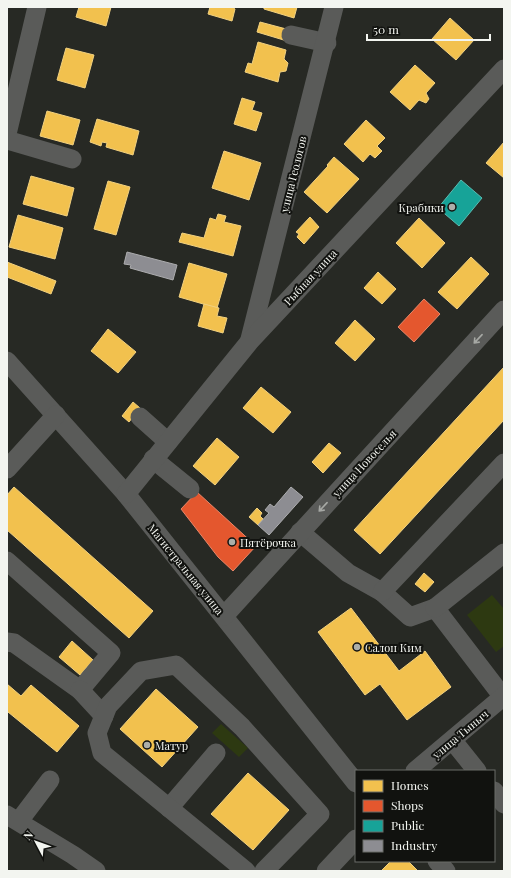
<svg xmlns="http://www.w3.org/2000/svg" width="511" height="878" font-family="'Playfair Display',serif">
<rect width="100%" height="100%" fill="#272924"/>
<g fill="#2d3911">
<polygon points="492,595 504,609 504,646 496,652 467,615"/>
<polygon points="221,724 248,748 239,757 212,733"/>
</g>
<g fill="#f2c14e" stroke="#f2d17f">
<polygon points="79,7 111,7 106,26 76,17"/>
<polygon points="210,7 232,7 235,9 232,21 208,14"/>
<polygon points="264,7 297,7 294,18 264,9"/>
<polygon points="450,18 474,40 456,60 432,39"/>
<polygon points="260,22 290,30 287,41 257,32"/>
<polygon points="258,42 286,50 284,59 288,63 286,71 280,72 278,82 245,72 248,63 252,64"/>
<polygon points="66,48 94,55 85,88 57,80"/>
<polygon points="415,65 435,83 426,93 429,99 426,103 419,100 410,110 390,92"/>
<polygon points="242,98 255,102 252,110 262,113 256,131 234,124"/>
<polygon points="47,111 80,120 73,145 40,136"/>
<polygon points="97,119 139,131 133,155 106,147 107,143 102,142 101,146 90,142"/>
<polygon points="366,120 385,138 377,146 382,151 375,158 370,154 363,162 344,144"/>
<polygon points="504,142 504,178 486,163"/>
<polygon points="224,151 261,163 249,200 212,188"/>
<polygon points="334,157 359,179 327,213 304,192 328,166 327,165"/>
<polygon points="31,176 74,188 67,216 23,204"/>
<polygon points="108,181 130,187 116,235 94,229"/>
<polygon points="218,214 226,216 224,222 241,226 233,256 179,242 182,233 204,238 210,218 216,220"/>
<polygon points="18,215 63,228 55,259 9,247"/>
<polygon points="310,217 319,227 304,244 297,237 299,234 296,232"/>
<polygon points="419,218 445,243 422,268 396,243"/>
<polygon points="471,257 489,274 457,309 438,292"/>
<polygon points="7,262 56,281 51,294 7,277"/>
<polygon points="189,263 227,274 217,308 179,297"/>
<polygon points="378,272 396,289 382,304 364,288"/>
<polygon points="204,304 219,308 217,316 227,318 223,333 198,326"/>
<polygon points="355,320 375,339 355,361 335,343"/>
<polygon points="108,329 136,352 118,373 91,351"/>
<polygon points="504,367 504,420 380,554 354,530"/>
<polygon points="261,387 291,412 273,433 243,408"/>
<polygon points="133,402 140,408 129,422 122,416"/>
<polygon points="217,438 239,457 215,485 193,466"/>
<polygon points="329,443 341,453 323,473 312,462"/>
<polygon points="14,487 153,611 129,638 7,530 7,495"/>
<polygon points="257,508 262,513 260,516 263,519 258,525 249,517"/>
<polygon points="424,573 434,582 425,592 415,584"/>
<polygon points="351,608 399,671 425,651 451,687 407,720 380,684 365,695 318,632"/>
<polygon points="72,641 93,660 80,675 59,657"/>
<polygon points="7,684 21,696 31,685 79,726 57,752 8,712 7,714"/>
<polygon points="156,689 198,727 162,767 120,729"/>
<polygon points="248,773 289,810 253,850 211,814"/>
<polygon points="391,861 408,861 418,871 381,871"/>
</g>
<g fill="#e4572e" stroke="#e88668">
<polygon points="424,299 440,314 414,342 398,327"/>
<polygon points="197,492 256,546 233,571 218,557 181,509"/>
</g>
<polygon fill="#17a398" stroke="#59bcb2" points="461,180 482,198 459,226 438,208"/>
<g fill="#8d8d92" stroke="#acacae">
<polygon points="127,252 177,265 173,280 130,268 131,265 124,264"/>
<polygon points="291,487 303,497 269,535 258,525 269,513 265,510 270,504 274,507"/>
</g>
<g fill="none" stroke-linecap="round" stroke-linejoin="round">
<g stroke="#5a5b59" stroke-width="19">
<polyline points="291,35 327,43"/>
<polyline points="7,134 37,7"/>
<polyline points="7,140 72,159"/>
<polyline points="250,339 334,7"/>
<polyline points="7,361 126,494 356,783"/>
<polyline points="140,417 168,442"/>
<polyline points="153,459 190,489"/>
<polyline points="7,469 56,415"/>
<polyline points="126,494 250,341 504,69"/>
<polyline points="300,532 348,573 382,592 410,617 435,608 503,697"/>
<polyline points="7,561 111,653 80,690 14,643 7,642"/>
<polyline points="382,592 504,463"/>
<polyline points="435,608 504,553"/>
<polyline points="224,616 504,310"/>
<polyline points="80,690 104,716"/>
<polyline points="453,741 477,771"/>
<polyline points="415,771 504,696"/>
<polyline points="494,791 504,804"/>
<polyline points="169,808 216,753"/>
<polyline points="7,815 73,855 96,871"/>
<polyline points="19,821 50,780"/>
<polyline points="437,861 446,871"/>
<polyline points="246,871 102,753 97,733 108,706 141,671 176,665 242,727 320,814 264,871"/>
<polyline points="326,871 356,839"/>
</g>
</g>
<defs><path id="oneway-shaft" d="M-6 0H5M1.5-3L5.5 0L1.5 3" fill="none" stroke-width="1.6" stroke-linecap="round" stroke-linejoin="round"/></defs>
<g stroke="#a6a8a4">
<use href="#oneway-shaft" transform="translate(478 339) rotate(133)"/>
<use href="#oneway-shaft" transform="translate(323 507) rotate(133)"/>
</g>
<g fill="#acaea9" stroke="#11120f" stroke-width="1.5">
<circle cx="452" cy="207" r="4"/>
<circle cx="232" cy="542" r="4"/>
<circle cx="357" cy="647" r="4"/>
<circle cx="147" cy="745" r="4"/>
</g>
<g text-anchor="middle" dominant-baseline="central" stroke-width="4" stroke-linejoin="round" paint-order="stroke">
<g font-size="11" fill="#f3f5f0" stroke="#11120f">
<text transform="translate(293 174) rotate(-76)">улица Геологов</text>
<text transform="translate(310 277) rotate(-47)">Рыбная улица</text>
<text transform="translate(364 463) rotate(-47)">улица Новоселья</text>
<text transform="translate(186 569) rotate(51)">Магистральная улица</text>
<text transform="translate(460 734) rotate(-40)">улица Тыныч</text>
</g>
<g font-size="11" fill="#f3f5f0" stroke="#11120f" text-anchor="start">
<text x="444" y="207" text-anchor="end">Крабики</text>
<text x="240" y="542">Пятёрочка</text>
<text x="365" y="647">Салон Ким</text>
<text x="155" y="745">Матур</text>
</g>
</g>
<rect width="511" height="878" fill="none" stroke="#f3f5f0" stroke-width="16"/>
<rect x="355" y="770" width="140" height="92" fill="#11120f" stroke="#6b6d69"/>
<rect x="363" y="780" width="20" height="12" fill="#f2c14e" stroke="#6b6d69"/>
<text x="391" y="790" font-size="12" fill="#f3f5f0">Homes</text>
<rect x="363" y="800" width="20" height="12" fill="#e4572e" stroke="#6b6d69"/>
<text x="391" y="810" font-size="12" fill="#f3f5f0">Shops</text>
<rect x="363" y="820" width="20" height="12" fill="#17a398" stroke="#6b6d69"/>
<text x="391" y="830" font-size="12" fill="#f3f5f0">Public</text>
<rect x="363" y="840" width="20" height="12" fill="#8d8d92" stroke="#6b6d69"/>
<text x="391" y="850" font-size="12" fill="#f3f5f0">Industry</text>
<g transform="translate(36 842) rotate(311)" stroke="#11120f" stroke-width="3" paint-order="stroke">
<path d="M0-3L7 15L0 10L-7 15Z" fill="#f3f5f0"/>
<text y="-6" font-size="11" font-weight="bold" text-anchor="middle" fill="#f3f5f0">N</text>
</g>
<path d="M367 34v6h123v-6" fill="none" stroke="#f3f5f0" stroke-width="2"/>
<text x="373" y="34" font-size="12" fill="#f3f5f0" stroke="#11120f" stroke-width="3" paint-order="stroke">50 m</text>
</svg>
